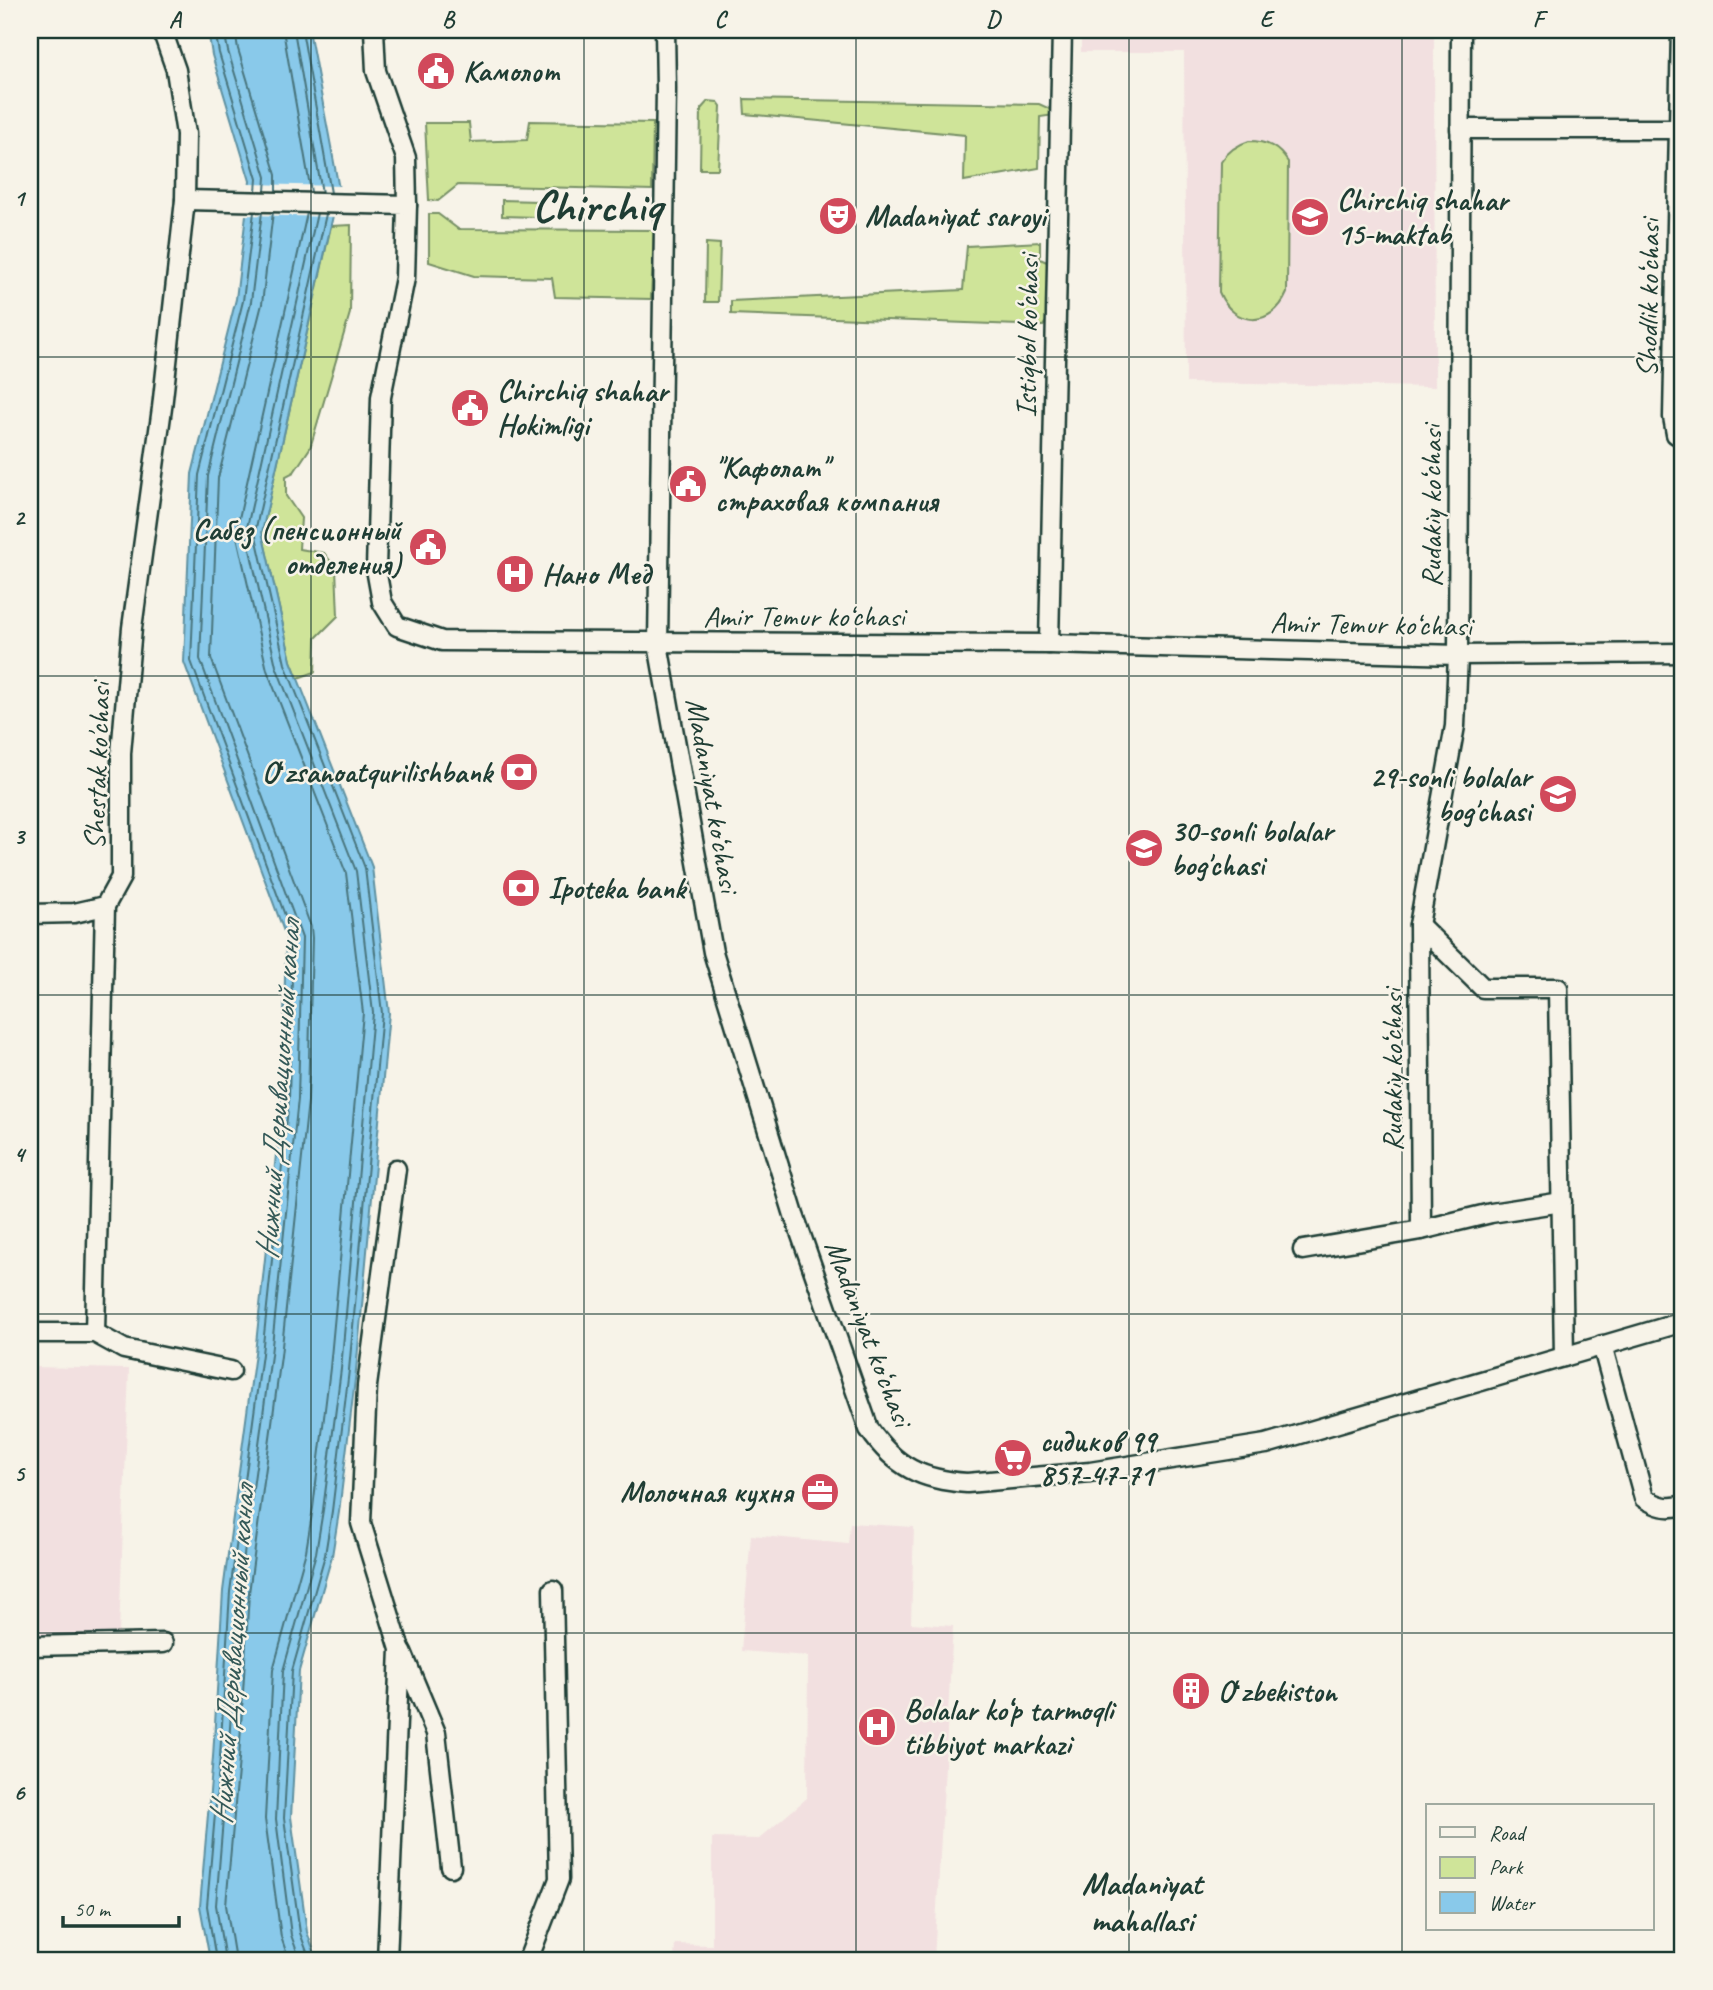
<svg xmlns="http://www.w3.org/2000/svg" width="1713" height="1990" font-family="Caveat,sans-serif">
<rect width="100%" height="100%" fill="#f7f3e8"/>
<filter id="ink" filterUnits="userSpaceOnUse"><feTurbulence type="fractalNoise" baseFrequency=".0143" numOctaves="2"/><feDisplacementMap in="SourceGraphic" scale="14" xChannelSelector="R" yChannelSelector="G"/><feConvolveMatrix kernelMatrix="1 2 1 2 8 2 1 2 1" color-interpolation-filters="sRGB"/></filter>
<g filter="url(#ink)">
<g fill="#f2e0e0">
<polygon points="1081,30 1434,30 1435,387 1186,383 1184,52 1081,52"/>
<polygon points="30,1367 129,1369 119,1633 30,1635"/>
<polygon points="850,1523 914,1527 911,1623 953,1626 934,1960 674,1960 675,1944 712,1945 712,1838 759,1839 807,1798 808,1656 741,1651 751,1535 848,1544"/>
</g>
<g fill="#cfe499" stroke="#779066" stroke-width="2">
<polygon points="744,99 1039,104 1048,108 1054,115 1040,117 1039,168 964,181 965,135 745,114"/>
<polygon points="708,101 718,102 721,106 718,169 700,169 701,109"/>
<polygon points="530,121 653,123 652,190 458,185 438,201 429,200 425,123 469,123 471,142 527,140"/>
<path d="M1249,141C1267,141 1278,147 1288,162L1287,293C1272,328 1234,328 1219,292L1221,162C1228,151 1236,145 1249,141Z"/>
<polygon points="502,200 537,201 537,217 502,216"/>
<polygon points="429,214 438,214 458,229 654,230 651,299 555,297 552,278 474,276 429,262"/>
<polygon points="351,225 350,313 310,448 294,472 286,476 286,496 301,518 299,549 324,553 336,568 338,616 316,638 315,672 298,678 291,661 262,532 331,226"/>
<path d="M1040,242V259L1047,262C1052,279 1055,312 1043,326L731,314V301L963,290L967,246Z"/>
<polygon points="706,243 720,244 718,302 705,302"/>
</g>
<polygon fill="#89c9ea" stroke="#5f91a1" stroke-width="2" points="208,30 309,30 339,189 262,532 291,661 372,867 389,1013 356,1371 339,1512 332,1556 299,1671 291,1817 307,1932 317,1960 210,1960 200,1906 213,1757 223,1591 255,1353 282,1098 286,937 184,662 192,474 236,299 250,181 212,55"/>
<polygon fill="#f7f3e8" points="247,184 342,186 342,190 336,217 243,215"/>
<g fill="none" stroke-linecap="round" stroke-linejoin="round">
<g stroke="#49757d" stroke-width="2">
<polyline points="215,30 219,53 257,179 256,191"/>
<polyline points="224,30 228,51 266,177 265,191"/>
<polyline points="235,30 238,49 276,175 276,192"/>
<polyline points="283,30 311,192"/>
<polyline points="294,30 322,193"/>
<polyline points="302,30 331,193"/>
<polyline points="216,1960 207,1906 220,1757 230,1592 262,1354 289,1099 293,937 191,661 199,475 243,301 254,212"/>
<polyline points="225,1960 216,1905 228,1758 239,1592 271,1355 298,1099 302,938 200,659 208,476 251,302 262,212"/>
<polyline points="235,1960 226,1905 239,1759 249,1593 281,1356 308,1101 312,938 311,927 211,658 218,478 262,304 273,212"/>
<polyline points="289,1960 281,1937 265,1819 273,1670 306,1551 313,1508 330,1368 363,1013 346,873 267,670 236,532 307,213"/>
<polyline points="300,1960 291,1935 276,1819 283,1671 316,1553 323,1510 341,1369 373,1013 356,871 276,666 246,532 317,213"/>
<polyline points="310,1960 300,1933 284,1818 292,1671 325,1555 332,1511 349,1370 382,1013 365,868 285,664 255,532 326,214"/>
</g>
<defs>
<g id="minor">
<polyline points="374,30 376,71 406,158 407,205"/>
<path d="M665,30L666,89L658,644L713,952L794,1215L869,1429C895,1467 922,1480 967,1483L1090,1472L1266,1444L1683,1322"/>
<polyline points="1681,30 1673,417 1676,434 1683,438"/>
<polyline points="1460,129 1679,129"/>
<polyline points="185,200 407,205 405,278 381,397 376,569 382,602 397,626 442,641 1049,644 1458,655 1683,653"/>
<polyline points="1049,644 1062,30"/>
<polyline points="30,914 74,913 105,906"/>
<polyline points="1419,925 1483,988 1558,988 1564,1357"/>
<polyline points="1421,1230 1419,925 1455,726 1458,655 1461,30"/>
<polyline points="1303,1250 1421,1230 1491,1213 1562,1202"/>
<polyline points="30,1333 95,1333 124,1349 231,1371"/>
<polyline points="95,1333 105,906 121,877 121,753 132,628 162,408 185,200 186,134 176,70 162,30"/>
<path d="M1602,1345L1644,1498C1657,1506 1667,1510 1683,1505"/>
<polyline points="30,1646 163,1643"/>
<polyline points="402,1652 436,1733 451,1867"/>
<polyline points="387,1960 400,1649 361,1523 367,1386 396,1169"/>
<polyline points="528,1960 559,1879 553,1590"/>
</g>
</defs>
<use href="#minor" stroke="#1f3d34" stroke-width="23"/>
<use href="#minor" stroke="#f7f3e8" stroke-width="18"/>
</g>
</g>
<path fill="none" stroke="#1f3d34" stroke-width="2" stroke-opacity="0.55" d="M311,30V1960M584,30V1960M856,30V1960M1129,30V1960M1402,30V1960M30,357H1683M30,676H1683M30,995H1683M30,1314H1683M30,1633H1683"/>
<defs>
<symbol id="civic-disc" viewBox="-11 -11 22 22"><circle r="9.5" fill="#d1495b" stroke="#f7f3e8"/><path d="M-.6-6.5H3V-4.5H.6V-3L4-1V1h2V6H-6V1h2V-1L-.6-3ZM-1.2 2.5V6h2.4V2.5Z" fill="#fff"/></symbol>
<symbol id="theatre-disc" viewBox="-11 -11 22 22"><circle r="9.5" fill="#d1495b" stroke="#f7f3e8"/><path d="M-5-5.5Q0-4 5-5.5V0Q5 5 0 6Q-5 5-5 0ZM-3.3-2.5H-1v1.5H-3.3ZM1-2.5H3.3v1.5H1ZM-2.8 1Q0 5.5 2.8 1Z" fill="#fff"/></symbol>
<symbol id="school-disc" viewBox="-11 -11 22 22"><circle r="9.5" fill="#d1495b" stroke="#f7f3e8"/><path d="M0-5L7-2L0 1L-7-2ZM-4 1L0 2.5L4 1V4Q0 6-4 4Z" fill="#fff"/></symbol>
<symbol id="hospital-disc" viewBox="-11 -11 22 22"><circle r="9.5" fill="#d1495b" stroke="#f7f3e8"/><path d="M-5-5h3v3.5h4V-5h3V5h-3V1.5h-4V5h-3Z" fill="#fff"/></symbol>
<symbol id="bank-disc" viewBox="-11 -11 22 22"><circle r="9.5" fill="#d1495b" stroke="#f7f3e8"/><path d="M-6-4H6V4H-6ZM0-2.3a2.3 2.3 0 1 0 0 4.6a2.3 2.3 0 1 0 0-4.6Z" fill="#fff"/></symbol>
<symbol id="supermarket-disc" viewBox="-11 -11 22 22"><circle r="9.5" fill="#d1495b" stroke="#f7f3e8"/><path d="M-6-5.5h2.5l.6 2H6L4.5 2H-2.5L-4.4-4H-6ZM-1.5 3.2a1.3 1.3 0 1 0 .1 0ZM3 3.2a1.3 1.3 0 1 0 .1 0Z" fill="#fff"/></symbol>
<symbol id="office-disc" viewBox="-11 -11 22 22"><circle r="9.5" fill="#d1495b" stroke="#f7f3e8"/><path d="M-6-3h4V-5.5h4V-3h4V5H-6ZM-1-4.5V-3h2v-1.5ZM-6 0V1H6V0Z" fill="#fff"/></symbol>
<symbol id="building-disc" viewBox="-11 -11 22 22"><circle r="9.5" fill="#d1495b" stroke="#f7f3e8"/><path d="M-4-6H4V6H1V3H-1V6H-4ZM-2.5-4.3h1.7v1.8h-1.7ZM.8-4.3h1.7v1.8H.8ZM-2.5-1h1.7V.8h-1.7ZM.8-1h1.7V.8H.8Z" fill="#fff"/></symbol>
</defs>
<g fill-rule="evenodd">
<use href="#civic-disc" x="414" y="49" width="44" height="44"/>
<use href="#theatre-disc" x="816" y="194" width="44" height="44"/>
<use href="#school-disc" x="1288" y="195" width="44" height="44"/>
<use href="#civic-disc" x="448" y="386" width="44" height="44"/>
<use href="#civic-disc" x="666" y="462" width="44" height="44"/>
<use href="#civic-disc" x="406" y="525" width="44" height="44"/>
<use href="#hospital-disc" x="493" y="552" width="44" height="44"/>
<use href="#bank-disc" x="497" y="750" width="44" height="44"/>
<use href="#school-disc" x="1536" y="772" width="44" height="44"/>
<use href="#school-disc" x="1122" y="826" width="44" height="44"/>
<use href="#bank-disc" x="499" y="866" width="44" height="44"/>
<use href="#supermarket-disc" x="991" y="1436" width="44" height="44"/>
<use href="#office-disc" x="798" y="1470" width="44" height="44"/>
<use href="#building-disc" x="1169" y="1669" width="44" height="44"/>
<use href="#hospital-disc" x="855" y="1705" width="44" height="44"/>
</g>
<g text-anchor="middle" dominant-baseline="central" stroke-width="5" stroke-linejoin="round" paint-order="stroke">
<g font-size="30" font-weight="bold" fill="#1f3d34" stroke="#f7f3e8" text-anchor="start">
<text x="463" y="71">Камолот</text>
<text x="1337" y="200">Chirchiq shahar<tspan x="1337" dy="34">15-maktab</tspan></text>
<text x="865" y="216">Madaniyat saroyi</text>
<text x="497" y="391">Chirchiq shahar<tspan x="497" dy="34">Hokimligi</tspan></text>
<text x="715" y="467">"Кафолат"<tspan x="715" dy="34">страховая компания</tspan></text>
<text x="401" y="530" text-anchor="end">Сабез (пенсионный<tspan x="401" dy="34">отделения)</tspan></text>
<text x="542" y="574">Нано Мед</text>
<text x="492" y="772" text-anchor="end">Oʻzsanoatqurilishbank</text>
<text x="1531" y="777" text-anchor="end">29-sonli bolalar<tspan x="1531" dy="34">bog'chasi</tspan></text>
<text x="1171" y="831">30-sonli bolalar<tspan x="1171" dy="34">bog'chasi</tspan></text>
<text x="548" y="888">Ipoteka bank</text>
<text x="1040" y="1441">сидиков 99<tspan x="1040" dy="34">857-47-71</tspan></text>
<text x="793" y="1492" text-anchor="end">Молочная кухня</text>
<text x="1218" y="1691">Oʻzbekiston</text>
<text x="904" y="1710">Bolalar ko‘p tarmoqli<tspan x="904" dy="34">tibbiyot markazi</tspan></text>
</g>
<g font-size="30" fill="#1f3d34" stroke="#f7f3e8">
<text transform="translate(1648 298) rotate(-89)">Shodlik ko‘chasi</text>
<text transform="translate(1027 336) rotate(-89)">Istiqbol ko‘chasi</text>
<text transform="translate(1431 506) rotate(-90)">Rudakiy ko‘chasi</text>
<text x="804" y="616">Amir Temur ko‘chasi</text>
<text transform="translate(1371 624) rotate(1)">Amir Temur ko‘chasi</text>
<text transform="translate(97 766) rotate(-88)">Shestak ko'chasi</text>
<text transform="translate(713 795) rotate(80)">Madaniyat ko‘chasi</text>
<text transform="translate(1392 1070) rotate(-90)">Rudakiy ko‘chasi</text>
<text transform="translate(869 1333) rotate(69)">Madaniyat ko‘chasi</text>
</g>
<g font-size="32" font-style="italic" fill="#345958" stroke="#f7f3e8">
<text transform="translate(278 1090) rotate(-86)">Нижний Деривационный канал</text>
<text transform="translate(232 1655) rotate(-86)">Нижний Деривационный канал</text>
</g>
<g font-size="32" font-weight="bold" fill="#1f3d34" stroke="#f7f3e8">
<text x="1142" y="1883">Madaniyat<tspan x="1142" dy="37">mahallasi</tspan></text>
</g>
<g font-size="44" font-weight="bold" fill="#1f3d34" stroke="#f7f3e8">
<text x="597" y="206">Chirchiq</text>
</g>
</g>
<rect width="1713" height="1990" fill="none" stroke="#f7f3e8" stroke-width="77"/>
<rect x="1426" y="1804" width="228" height="126" fill="#f7f3e8" stroke="#a1aaa0" stroke-width="2"/>
<rect x="1440" y="1827" width="35" height="10" fill="#f7f3e8" stroke="#a1aaa0" stroke-width="2"/>
<text x="1489" y="1840" font-size="21" fill="#1f3d34">Road</text>
<rect x="1440" y="1857" width="35" height="21" fill="#cfe499" stroke="#a1aaa0" stroke-width="2"/>
<text x="1489" y="1874" font-size="21" fill="#1f3d34">Park</text>
<rect x="1440" y="1892" width="35" height="21" fill="#89c9ea" stroke="#a1aaa0" stroke-width="2"/>
<text x="1489" y="1910" font-size="21" fill="#1f3d34">Water</text>
<path d="M63 1916v10h116v-10" fill="none" stroke="#1f3d34" stroke-width="3.5"/>
<text x="74" y="1916" font-size="21" fill="#1f3d34" stroke="#f7f3e8" stroke-width="5" paint-order="stroke">50 m</text>
<rect x="38" y="38" width="1636" height="1914" fill="none" stroke="#1f3d34" stroke-width="2.5"/>
<g font-size="23" text-anchor="middle" font-weight="bold" fill="#1f3d34">
<text x="175" y="27">A</text>
<text x="448" y="27">B</text>
<text x="720" y="27">C</text>
<text x="993" y="27">D</text>
<text x="1266" y="27">E</text>
<text x="1538" y="27">F</text>
<text x="19" y="206">1</text>
<text x="19" y="525">2</text>
<text x="19" y="844">3</text>
<text x="19" y="1162">4</text>
<text x="19" y="1481">5</text>
<text x="19" y="1800">6</text>
</g>
</svg>
